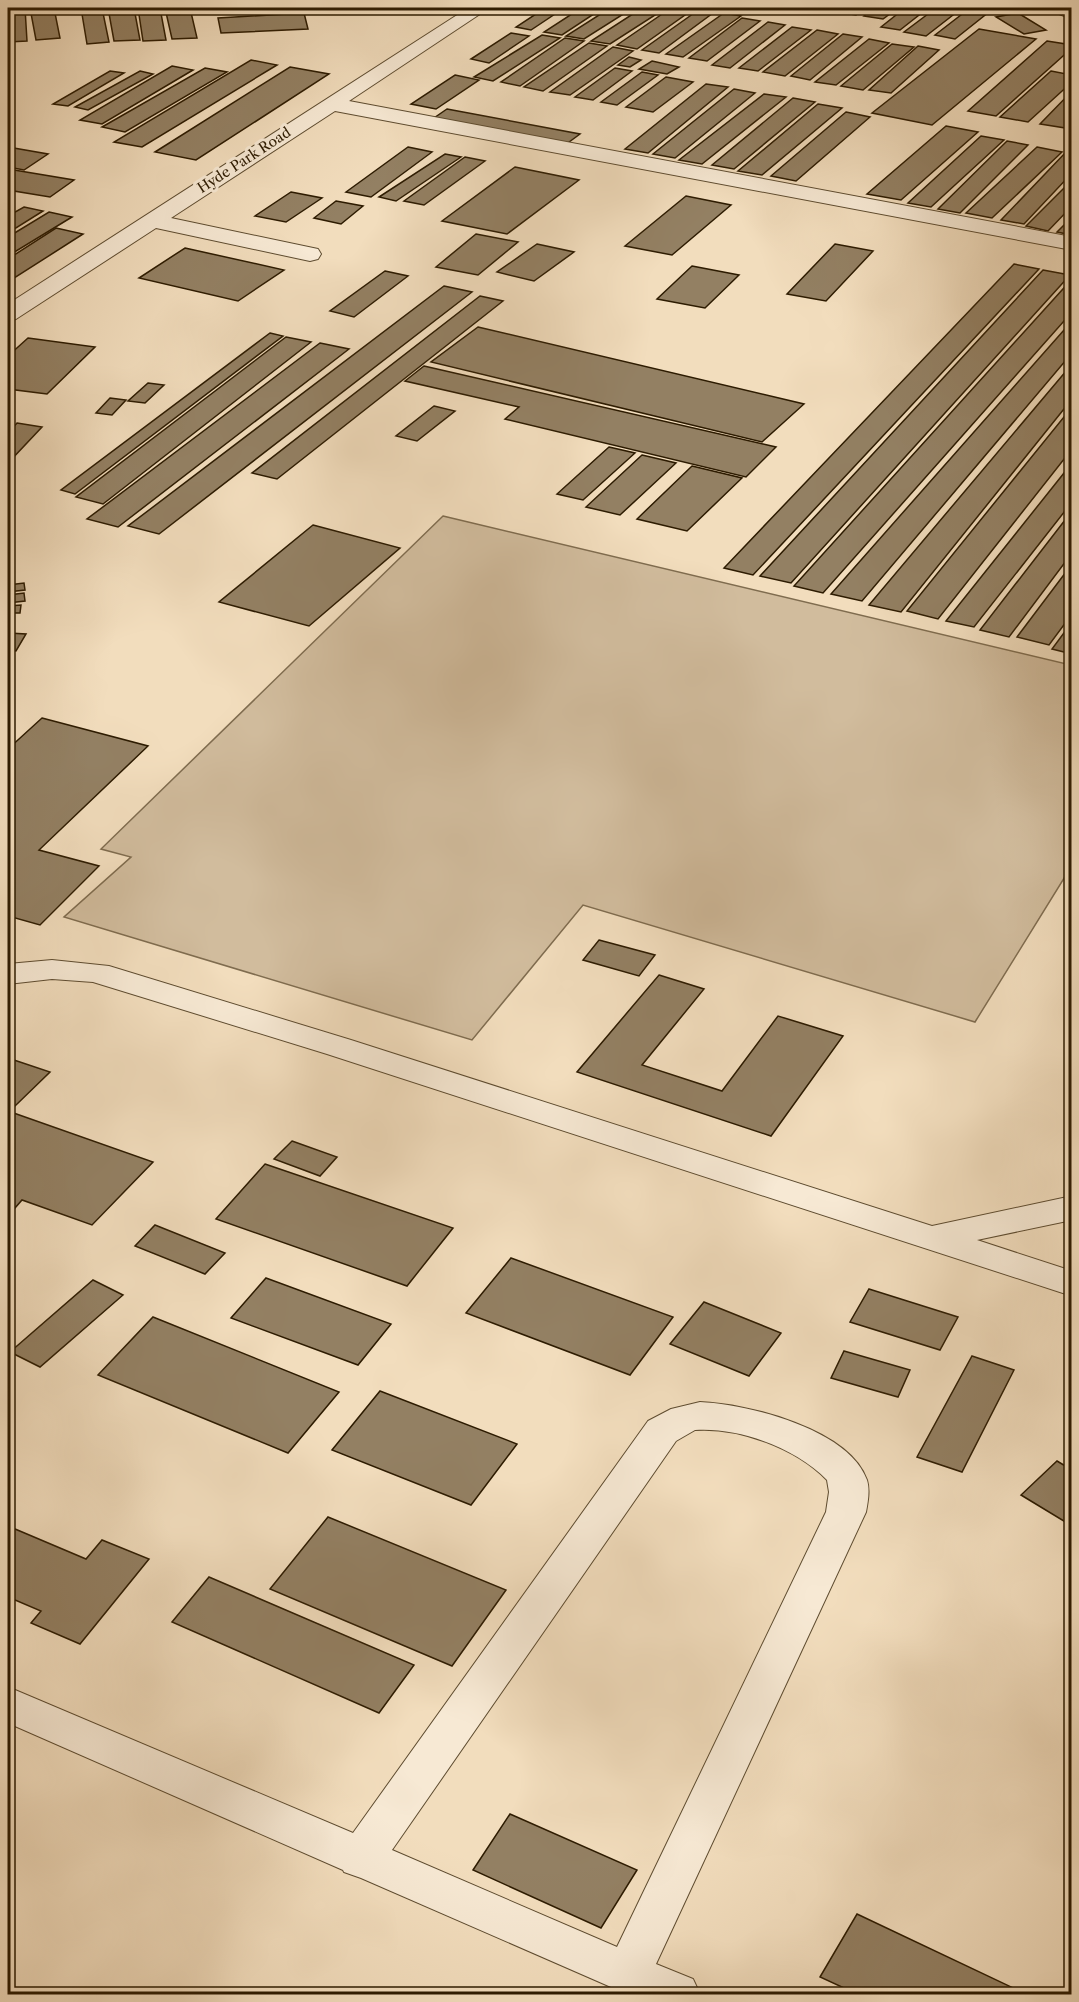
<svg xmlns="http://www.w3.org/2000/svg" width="1079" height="2002" font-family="'Libre Caslon Text',serif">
<rect width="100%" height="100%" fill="#f2ddbd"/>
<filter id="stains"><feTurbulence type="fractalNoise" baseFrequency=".00333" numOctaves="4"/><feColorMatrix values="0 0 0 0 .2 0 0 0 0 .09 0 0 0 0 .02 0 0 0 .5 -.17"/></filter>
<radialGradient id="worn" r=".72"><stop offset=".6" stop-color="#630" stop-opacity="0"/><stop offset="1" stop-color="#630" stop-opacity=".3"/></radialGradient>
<polygon fill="#d1bc9d" stroke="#7f6c4f" stroke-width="1.5" points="443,516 1071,665 1071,867 975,1022 583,905 472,1040 64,917 131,857 101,849"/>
<g fill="#938063" stroke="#2d1b01" stroke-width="1.5">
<polygon points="8,8 25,8 27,41 8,42"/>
<polygon points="30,8 54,8 60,38 36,40"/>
<polygon points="81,8 102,8 109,42 87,44"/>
<polygon points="108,8 134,8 140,40 114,41"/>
<polygon points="138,8 160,8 166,40 143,41"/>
<polygon points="165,8 190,8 197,38 172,39"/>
<polygon points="217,8 238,8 239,12 218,13"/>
<polygon points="545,8 564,8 531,30 516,27"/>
<polygon points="581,8 603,8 562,35 544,32"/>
<polygon points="610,8 633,8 584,39 566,36"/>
<polygon points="642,8 666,8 610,44 591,41"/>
<polygon points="671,8 692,10 637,49 617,45"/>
<polygon points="845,8 866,8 856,15 838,12"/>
<polygon points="874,8 898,8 883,19 864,16"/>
<polygon points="905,8 928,8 900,30 881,27"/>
<polygon points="936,8 962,8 926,36 904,32"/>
<polygon points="970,8 994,8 955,39 935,35"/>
<polygon points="697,11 713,13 659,53 642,50"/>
<polygon points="304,13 308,29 221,33 218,18"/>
<polygon points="724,13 741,16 683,57 666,54"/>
<polygon points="1018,13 1046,30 1024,34 996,17"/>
<polygon points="742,18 760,21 707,61 689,58"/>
<polygon points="768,22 785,25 730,68 712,65"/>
<polygon points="792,27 811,30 758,71 739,68"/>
<polygon points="979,29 1036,39 932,125 872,113"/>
<polygon points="817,30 838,34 785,76 763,72"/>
<polygon points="511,33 529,36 489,63 471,59"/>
<polygon points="843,34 862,37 810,80 791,76"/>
<polygon points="542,35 560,38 493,81 474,77"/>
<polygon points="565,38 584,41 520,86 501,82"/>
<polygon points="869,39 889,43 836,85 815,82"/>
<polygon points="1047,41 1072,45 1072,48 996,116 968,111"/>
<polygon points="589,43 607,46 543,91 524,87"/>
<polygon points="892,44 914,47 863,90 841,86"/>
<polygon points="918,46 939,50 891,93 869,90"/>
<polygon points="613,47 633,51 570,95 550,92"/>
<polygon points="629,57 641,60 630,67 618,65"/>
<polygon points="251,60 277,65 142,147 114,142"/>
<polygon points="652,61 679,67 667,74 639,69"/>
<polygon points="172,66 193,70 102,124 80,120"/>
<polygon points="290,67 329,74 196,160 155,152"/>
<polygon points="205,68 227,72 125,132 102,127"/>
<polygon points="615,68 632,71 593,100 575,97"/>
<polygon points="110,71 124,73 68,106 53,104"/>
<polygon points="140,71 153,74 88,110 75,107"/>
<polygon points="1051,71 1072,75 1072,82 1028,122 1000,117"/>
<polygon points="642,72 658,75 617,105 601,102"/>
<polygon points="455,75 479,80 436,109 411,104"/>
<polygon points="666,77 693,82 653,112 626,107"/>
<polygon points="706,84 728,87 648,153 625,149"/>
<polygon points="734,89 755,93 675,158 653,154"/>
<polygon points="1072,91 1072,129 1040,124"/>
<polygon points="764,94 786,97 702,164 679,160"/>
<polygon points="793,98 815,102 734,169 712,165"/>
<polygon points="818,104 842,108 762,175 738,171"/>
<polygon points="447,109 580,134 565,145 431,120"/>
<polygon points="846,112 870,117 796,181 771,176"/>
<polygon points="946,126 978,132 901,200 867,194"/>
<polygon points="981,136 1004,140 931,207 908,203"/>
<polygon points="1007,141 1028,145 960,213 938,209"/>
<polygon points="8,147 48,154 24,170 8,167"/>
<polygon points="408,147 432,152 371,197 346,192"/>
<polygon points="1037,147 1062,152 992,218 966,213"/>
<polygon points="1066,152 1072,153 1072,173 1024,224 1001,220"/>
<polygon points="445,154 461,157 396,201 379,197"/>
<polygon points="465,157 485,161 424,205 404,201"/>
<polygon points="515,167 579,180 507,234 442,221"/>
<polygon points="8,169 74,180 50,197 8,190"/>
<polygon points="1072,180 1072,206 1048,231 1026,226"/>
<polygon points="291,192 322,198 286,222 255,216"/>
<polygon points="686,196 731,205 672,255 625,246"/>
<polygon points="336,201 363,206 341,224 314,218"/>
<polygon points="24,207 43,211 8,233 8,216"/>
<polygon points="49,212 72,217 8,256 8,237"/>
<polygon points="1072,217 1072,235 1057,232"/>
<polygon points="56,228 83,234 8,282 8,259"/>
<polygon points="476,234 518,242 478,275 436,267"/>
<polygon points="537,244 574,252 534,281 497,272"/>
<polygon points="835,244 873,251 826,301 787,294"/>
<polygon points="185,248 284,270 238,301 139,278"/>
<polygon points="1014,264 1039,269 753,575 724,568"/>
<polygon points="692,266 739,275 705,308 657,299"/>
<polygon points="1043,270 1070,275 791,583 760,576"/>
<polygon points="385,271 408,276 354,317 330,311"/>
<polygon points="1072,279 1072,312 823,593 794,586"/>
<polygon points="444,286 472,292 159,534 128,526"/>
<polygon points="480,296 503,301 277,479 252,473"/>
<polygon points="1072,321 1072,353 862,601 831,594"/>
<polygon points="478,327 804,404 762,442 431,362"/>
<polygon points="270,333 283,336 75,494 61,490"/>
<polygon points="286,337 311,342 103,504 76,497"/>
<polygon points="28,338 95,347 47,394 8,389 8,356"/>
<polygon points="320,343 349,349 118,527 87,519"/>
<polygon points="1072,364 1072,399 901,612 869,605"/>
<polygon points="424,366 776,447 746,477 505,419 519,407 405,381"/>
<polygon points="148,383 164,385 145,403 128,401"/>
<polygon points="110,398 126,400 112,415 96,413"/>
<polygon points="434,406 455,411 417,441 396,436"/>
<polygon points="1072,407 1072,449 938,619 907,611"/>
<polygon points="17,423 42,427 8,463 8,433"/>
<polygon points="609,447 635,453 583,500 557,494"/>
<polygon points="642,455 676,463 620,515 586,507"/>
<polygon points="1072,463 1072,502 974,627 946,621"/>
<polygon points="692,466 742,478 687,531 637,519"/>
<polygon points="1072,511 1072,553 1009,637 980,630"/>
<polygon points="313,525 400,548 309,626 219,602"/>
<polygon points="1072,564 1072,614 1049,645 1017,637"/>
<polygon points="24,583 25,590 8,592 8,585"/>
<polygon points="24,593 25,601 8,603 8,595"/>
<polygon points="21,605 20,613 8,613 8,606"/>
<polygon points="1072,622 1072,654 1052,649"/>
<polygon points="8,633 26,634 16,651 8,650"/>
<polygon points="42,718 148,746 39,850 99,866 40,925 8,916 8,749"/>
<polygon points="599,940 655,955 639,976 583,960"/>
<polygon points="659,975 704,989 642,1065 722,1091 778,1016 843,1036 771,1136 577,1072"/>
<polygon points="8,1058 50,1072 14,1107 8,1105"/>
<polygon points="8,1111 153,1162 92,1225 22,1200 8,1216"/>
<polygon points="292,1141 337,1157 320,1176 274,1159"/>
<polygon points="265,1164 453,1228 407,1286 216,1219"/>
<polygon points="155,1225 225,1253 205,1274 135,1246"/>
<polygon points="511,1258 673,1317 630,1375 466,1313"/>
<polygon points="266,1278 391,1324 358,1365 231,1318"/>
<polygon points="93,1280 123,1295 40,1367 10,1352"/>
<polygon points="869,1289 958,1317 940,1350 850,1322"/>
<polygon points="704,1302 781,1333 749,1376 670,1344"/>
<polygon points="153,1317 339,1392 288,1453 98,1375"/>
<polygon points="844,1351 910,1370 898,1397 831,1378"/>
<polygon points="972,1356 1014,1370 962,1472 917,1457"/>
<polygon points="380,1391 517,1444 471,1505 332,1450"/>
<polygon points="1057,1461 1072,1470 1072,1526 1021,1495"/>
<polygon points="328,1517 506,1590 452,1666 270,1589"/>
<polygon points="8,1526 86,1559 102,1540 149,1559 80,1644 31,1623 41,1611 8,1597"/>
<polygon points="209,1577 414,1665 379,1713 172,1622"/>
<polygon points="510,1814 637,1870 601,1928 473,1870"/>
<polygon points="857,1914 1026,1994 857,1994 820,1977"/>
</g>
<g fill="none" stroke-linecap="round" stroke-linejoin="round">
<defs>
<g id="minor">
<polygon points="468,8 489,8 349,101 1072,237 1072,250 335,111 171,218 318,249 321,254 318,259 310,261 156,228 16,319 8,321 8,304"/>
<polygon points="1052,8 1072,8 1072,19 1054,12"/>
<polygon points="52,960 109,966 351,1040 932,1226 1072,1196 1072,1220 977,1240 1072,1271 1072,1296 327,1054 93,982 52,979 8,984 8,964"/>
<path d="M700,1402C748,1404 849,1429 867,1480C870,1490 868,1501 866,1512L656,1964L693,1979L700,1994H627L361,1878L344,1872L343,1870L8,1723V1687L353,1833L648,1421L671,1409ZM695,1430C739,1427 796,1448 827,1480L829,1492L826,1512L617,1947L392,1850L676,1441Z"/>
</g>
</defs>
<use href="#minor" stroke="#5e4c30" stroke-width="2"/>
<use href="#minor" fill="#f7e9d4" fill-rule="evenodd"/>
</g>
<g text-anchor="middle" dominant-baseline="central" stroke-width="6" stroke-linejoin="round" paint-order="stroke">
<g font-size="14" fill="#2d1b01" stroke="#f7e9d4">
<text transform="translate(244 160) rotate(-33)">Hyde Park Road</text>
</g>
</g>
<rect width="1079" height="2002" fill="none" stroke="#f2ddbd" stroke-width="30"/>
<rect x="9" y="9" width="1061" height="1984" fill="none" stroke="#2d1b01" stroke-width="3"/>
<rect x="15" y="15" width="1049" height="1972" fill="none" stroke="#2d1b01" stroke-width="1.5"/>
<rect width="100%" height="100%" filter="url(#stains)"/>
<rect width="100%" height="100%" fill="url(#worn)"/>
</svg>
